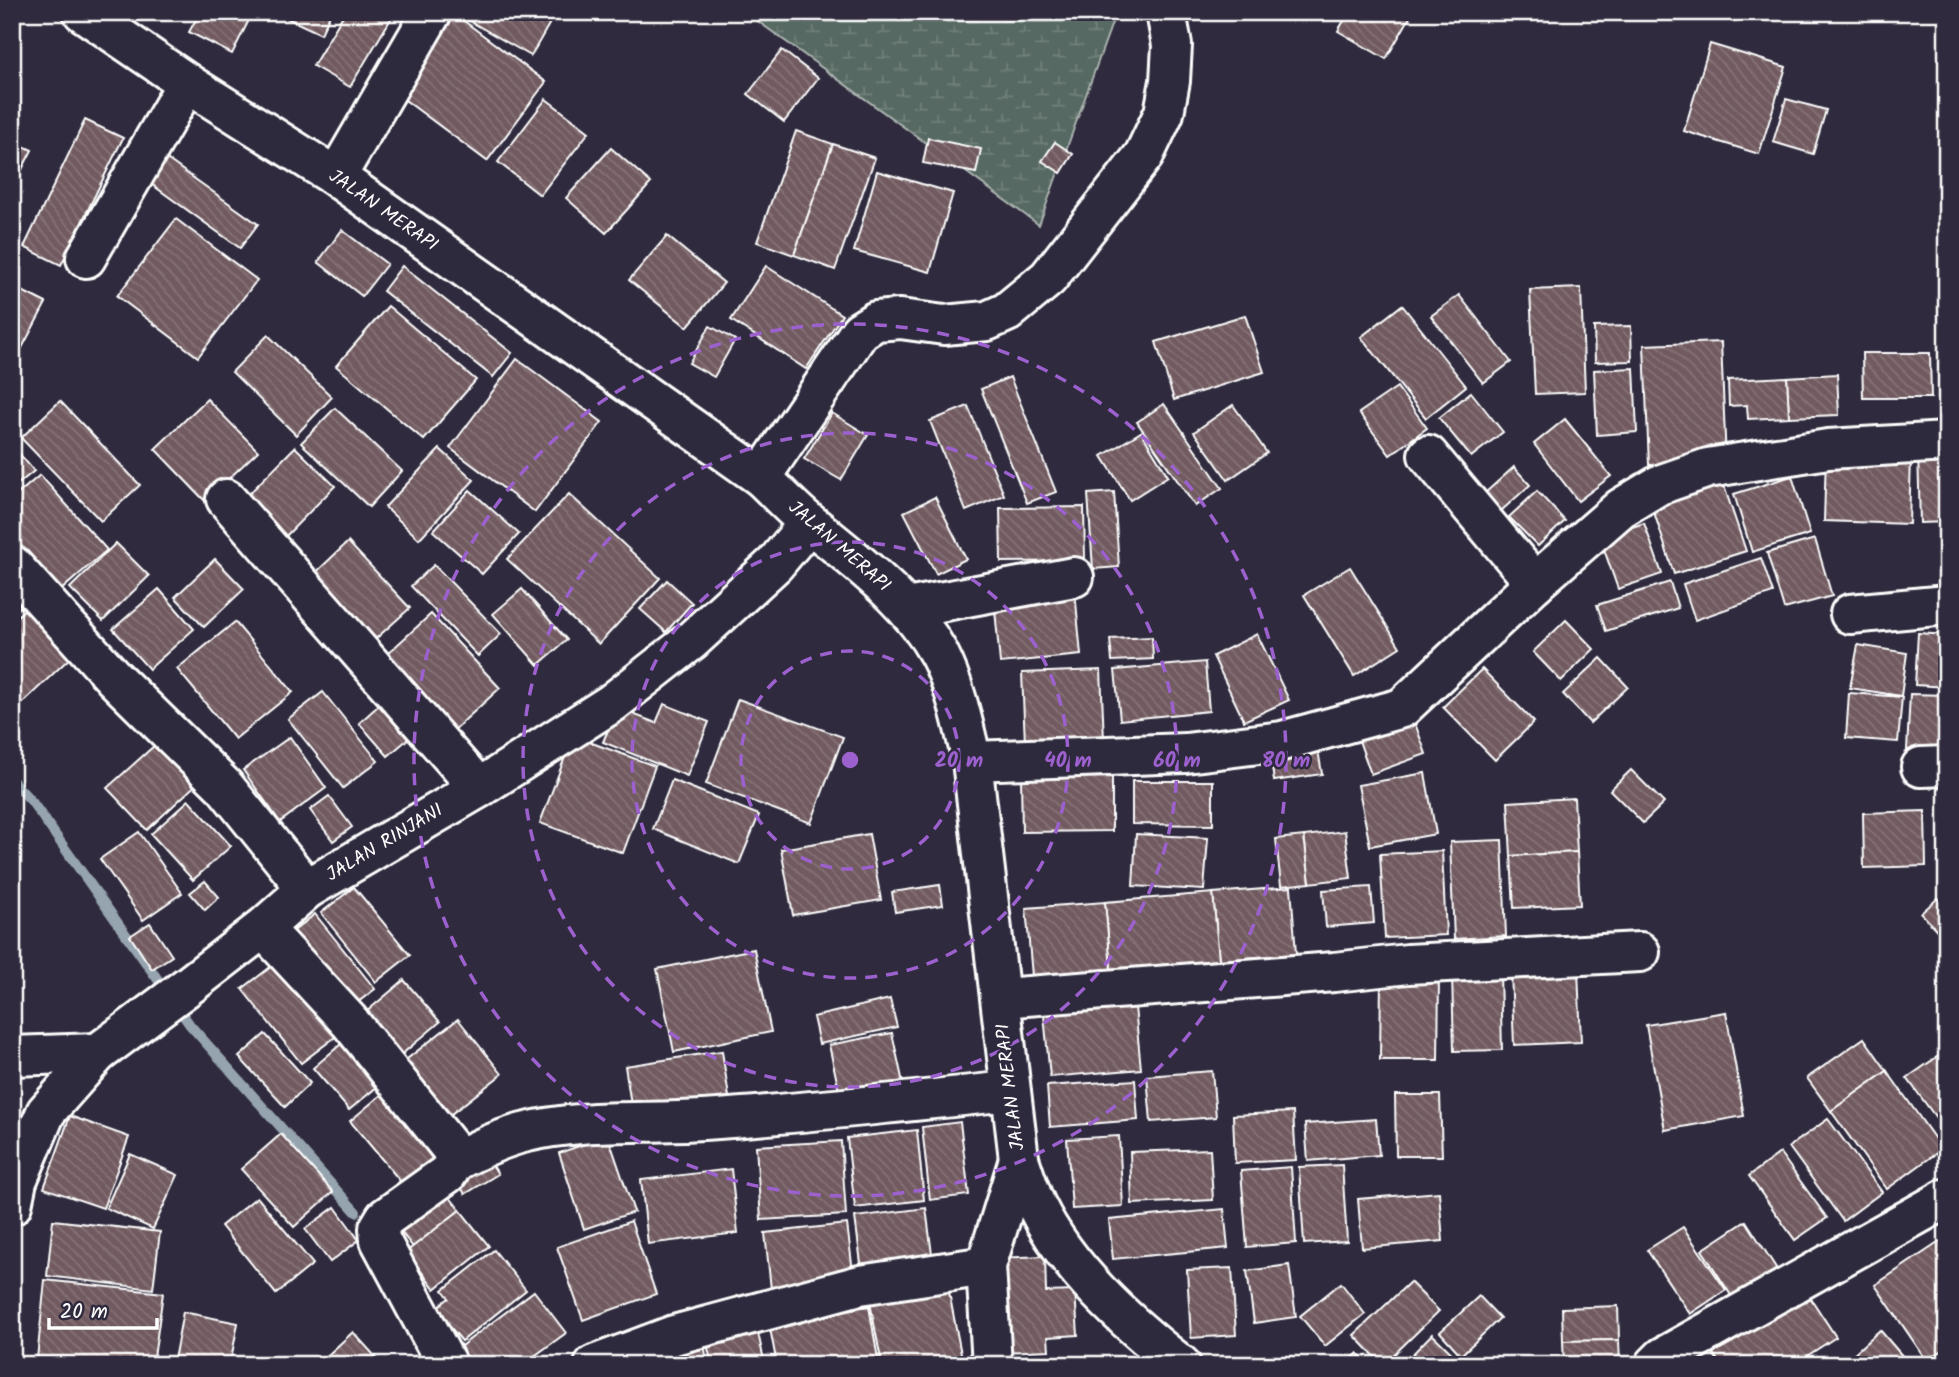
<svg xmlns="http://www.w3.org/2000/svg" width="1959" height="1377" font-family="Kalam,sans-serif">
<defs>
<pattern id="wetland-marsh" width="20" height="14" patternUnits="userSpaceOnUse" patternTransform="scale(1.75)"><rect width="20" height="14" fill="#576962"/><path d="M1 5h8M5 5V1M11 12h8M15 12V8" fill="none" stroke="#70807a"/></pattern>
<pattern id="building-back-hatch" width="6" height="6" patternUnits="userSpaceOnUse" patternTransform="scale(1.75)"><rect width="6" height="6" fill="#715a60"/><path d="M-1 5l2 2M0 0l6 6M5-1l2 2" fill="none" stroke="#867378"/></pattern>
</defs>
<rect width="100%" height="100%" fill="#2f2a3d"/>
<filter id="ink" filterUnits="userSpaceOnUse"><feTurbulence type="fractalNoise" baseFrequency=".0143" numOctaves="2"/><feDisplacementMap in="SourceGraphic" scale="14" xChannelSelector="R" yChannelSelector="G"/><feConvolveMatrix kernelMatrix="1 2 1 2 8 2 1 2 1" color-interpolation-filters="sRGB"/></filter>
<g filter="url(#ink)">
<polygon fill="url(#wetland-marsh)" stroke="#abb4b0" stroke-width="2" points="745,12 1104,12 1112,23 1039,225"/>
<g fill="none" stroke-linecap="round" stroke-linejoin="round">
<polyline stroke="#96a4af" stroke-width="10" points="12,780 32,802 190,1025 356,1212"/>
</g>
<g fill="url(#building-back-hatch)" stroke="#fff" stroke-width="2">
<polygon points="200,12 253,12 232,54 189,32"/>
<polygon points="274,12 331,12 321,34"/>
<polygon points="345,12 395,12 350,87 313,66"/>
<polygon points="473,12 556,12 531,56 468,20"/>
<polygon points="1349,12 1413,12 1386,59 1338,31"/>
<polygon points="456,15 546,82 487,161 397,94"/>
<polygon points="1710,44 1786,67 1759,154 1684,131"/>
<polygon points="782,50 818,78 784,122 748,94"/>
<polygon points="546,99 589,132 540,195 498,162"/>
<polygon points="1786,99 1826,110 1813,154 1773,142"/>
<polygon points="85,120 123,138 61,265 24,247"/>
<polygon points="796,131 833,144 794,255 757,242"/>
<polygon points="928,138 981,149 976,173 923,163"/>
<polygon points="12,141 32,150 12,189"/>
<polygon points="1055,142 1073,154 1061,173 1042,161"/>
<polygon points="833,144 875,158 835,270 794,255"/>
<polygon points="611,148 651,183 606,233 566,198"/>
<polygon points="164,157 258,224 240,248 147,181"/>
<polygon points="877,171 953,193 930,272 854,251"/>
<polygon points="176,219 257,280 198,357 117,296"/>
<polygon points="342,230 387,264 362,296 318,262"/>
<polygon points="667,236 724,283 687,327 629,280"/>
<polygon points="402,266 512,353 493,377 383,291"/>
<polygon points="766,266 842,315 806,369 731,320"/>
<polygon points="12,286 46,303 14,363 12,362"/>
<polygon points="1581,288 1585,392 1535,394 1530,290"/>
<polygon points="1459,295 1511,362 1483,383 1431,316"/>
<polygon points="1402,305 1466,386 1426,418 1361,337"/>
<polygon points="388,306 476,380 424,440 336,366"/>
<polygon points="1245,315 1264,372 1174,400 1156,342"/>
<polygon points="710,326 735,340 714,377 689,363"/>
<polygon points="1631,326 1632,361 1595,362 1594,327"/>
<polygon points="268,335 332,397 296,435 232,372"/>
<polygon points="1944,335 1947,335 1947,411 1946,411"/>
<polygon points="1721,342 1726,462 1649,465 1644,345"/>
<polygon points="1862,353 1930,353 1931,398 1863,398"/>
<polygon points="517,359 602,422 535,512 450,448"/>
<polygon points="1634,368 1637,432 1597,435 1594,370"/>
<polygon points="1837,374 1839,415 1789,417 1787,377"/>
<polygon points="1010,377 1056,492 1027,503 981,389"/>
<polygon points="1787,377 1789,417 1748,419 1747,405 1729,406 1728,380"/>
<polygon points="1397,387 1427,428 1390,455 1359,413"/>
<polygon points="1471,392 1503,432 1471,457 1439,418"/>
<polygon points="207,399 258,451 205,501 155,449"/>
<polygon points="60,401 140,485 101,521 21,438"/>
<polygon points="1164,404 1222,488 1195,506 1137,422"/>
<polygon points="1233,405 1267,453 1228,480 1194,432"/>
<polygon points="968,406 1004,495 966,511 930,421"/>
<polygon points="335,408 402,471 369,507 301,443"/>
<polygon points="832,413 868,435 841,480 804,459"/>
<polygon points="1565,419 1611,476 1578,501 1534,444"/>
<polygon points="1141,432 1168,476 1130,500 1102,456"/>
<polygon points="12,445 34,471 12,489"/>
<polygon points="295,447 335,486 279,543 239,504"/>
<polygon points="440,449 474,480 419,539 385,507"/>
<polygon points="1947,451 1947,522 1920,523 1918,452"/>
<polygon points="1826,455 1911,457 1909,524 1824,521"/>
<polygon points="1514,467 1530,485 1491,520 1475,502"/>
<polygon points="40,475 107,550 60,591 12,539 12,499"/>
<polygon points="1792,476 1810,534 1752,552 1734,494"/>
<polygon points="1723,483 1746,551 1674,574 1652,506"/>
<polygon points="470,490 519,534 482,574 433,531"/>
<polygon points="1537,491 1565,521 1538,546 1509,517"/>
<polygon points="1114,492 1119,567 1093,569 1088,494"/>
<polygon points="569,494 660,578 599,644 507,559"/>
<polygon points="935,497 966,559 936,574 904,512"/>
<polygon points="1084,507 1085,561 1001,562 1000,508"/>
<polygon points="1644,523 1662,574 1618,589 1600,538"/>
<polygon points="1815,539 1832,596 1784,609 1767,553"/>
<polygon points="348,542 410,608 371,643 310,578"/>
<polygon points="116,543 149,576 103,621 70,588"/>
<polygon points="1761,558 1773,593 1695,620 1683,584"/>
<polygon points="215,559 244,589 204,627 175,597"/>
<polygon points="434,565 501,634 478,656 411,586"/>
<polygon points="1350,567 1400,647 1354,676 1304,595"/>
<polygon points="667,580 692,603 666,632 640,609"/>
<polygon points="1670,582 1678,608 1606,631 1597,605"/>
<polygon points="12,588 26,601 12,615"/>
<polygon points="159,589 194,629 149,669 113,629"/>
<polygon points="522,589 567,640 538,665 493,614"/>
<polygon points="1075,591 1081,655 1000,663 994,599"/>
<polygon points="29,605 75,653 12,713 12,621"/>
<polygon points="431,614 500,688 454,730 385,656"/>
<polygon points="1566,620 1594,649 1561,681 1533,652"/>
<polygon points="235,622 293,692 235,739 177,669"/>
<polygon points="1918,633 1947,635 1947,687 1915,685"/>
<polygon points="1257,634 1289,700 1244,721 1213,656"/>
<polygon points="1152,637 1153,659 1112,661 1110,639"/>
<polygon points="1858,645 1907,653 1901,696 1850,688"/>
<polygon points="1601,658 1628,687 1590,723 1563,694"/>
<polygon points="1205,662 1209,711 1120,720 1115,670"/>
<polygon points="1482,669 1534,722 1495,760 1443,707"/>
<polygon points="1101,670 1104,740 1025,743 1022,673"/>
<polygon points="323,692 378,761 343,788 288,719"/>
<polygon points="1849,693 1902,697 1898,742 1846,738"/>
<polygon points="1910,694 1947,695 1947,751 1907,750"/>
<polygon points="738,699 843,737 811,823 706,784"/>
<polygon points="664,704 709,722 687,776 603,742 617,708 656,723"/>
<polygon points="379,705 408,739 388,756 359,723"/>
<polygon points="1412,715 1426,754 1371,774 1357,735"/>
<polygon points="573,736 655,766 623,853 540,823"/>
<polygon points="164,737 202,779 147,830 107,788"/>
<polygon points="290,737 326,788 280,822 243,770"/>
<polygon points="1316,738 1322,774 1274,781 1269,746"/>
<polygon points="1631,770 1664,803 1643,823 1610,790"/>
<polygon points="1425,773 1436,834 1370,846 1358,785"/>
<polygon points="1112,777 1112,831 1022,832 1021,778"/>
<polygon points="672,780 759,815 739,864 653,829"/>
<polygon points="1132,781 1213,781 1213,825 1132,824"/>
<polygon points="329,796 352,827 333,841 310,810"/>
<polygon points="1574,798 1577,852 1511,856 1508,802"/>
<polygon points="189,800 231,846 193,880 151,834"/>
<polygon points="1925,811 1926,866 1864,868 1863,813"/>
<polygon points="1345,831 1351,878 1310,883 1304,836"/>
<polygon points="139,832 182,893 143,920 100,859"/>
<polygon points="869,834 881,900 793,915 781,849"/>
<polygon points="1136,834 1208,838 1204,890 1133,886"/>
<polygon points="1304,836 1310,883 1281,886 1276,839"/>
<polygon points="1502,840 1506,936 1454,939 1450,842"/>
<polygon points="1442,851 1446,935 1385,938 1380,854"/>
<polygon points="1577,852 1580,905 1514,908 1511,856"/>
<polygon points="205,881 219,897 205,910 190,893"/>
<polygon points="940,885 943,905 895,912 892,892"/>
<polygon points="354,887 410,955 376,982 321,913"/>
<polygon points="1291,887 1296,954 1219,960 1213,893"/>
<polygon points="1371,887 1374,923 1326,927 1323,890"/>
<polygon points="1213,893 1219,960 1111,969 1105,902"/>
<polygon points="1938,898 1947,907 1945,939 1921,913"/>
<polygon points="1105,902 1111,969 1032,976 1026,908"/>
<polygon points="315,914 375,989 345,1012 285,938"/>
<polygon points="150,923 172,956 152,969 130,936"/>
<polygon points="754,949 771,1032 674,1052 657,969"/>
<polygon points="281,959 339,1034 301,1063 242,989"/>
<polygon points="1578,969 1581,1042 1514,1045 1511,972"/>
<polygon points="1500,973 1502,1050 1454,1051 1452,974"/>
<polygon points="1381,977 1439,978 1438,1060 1380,1060"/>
<polygon points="404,980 440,1022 395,1060 359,1018"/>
<polygon points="890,999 897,1027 819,1044 813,1017"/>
<polygon points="1135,1007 1141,1069 1050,1077 1044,1015"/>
<polygon points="1726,1012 1744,1116 1665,1130 1646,1025"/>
<polygon points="458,1019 502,1074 446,1118 402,1063"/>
<polygon points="892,1033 903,1083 840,1095 829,1045"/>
<polygon points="265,1034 310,1083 285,1107 239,1057"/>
<polygon points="348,1038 384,1081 349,1110 313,1068"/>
<polygon points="1864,1038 1887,1071 1831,1111 1807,1078"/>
<polygon points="1947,1050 1947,1129 1945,1130 1907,1078"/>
<polygon points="722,1051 729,1097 632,1111 625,1066"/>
<polygon points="1212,1071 1216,1117 1151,1122 1147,1076"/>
<polygon points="1887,1071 1942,1149 1887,1189 1831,1111"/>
<polygon points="1135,1080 1138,1120 1050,1127 1047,1086"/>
<polygon points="388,1089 450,1161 411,1194 350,1121"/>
<polygon points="1395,1095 1440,1095 1442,1156 1396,1156"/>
<polygon points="1293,1112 1296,1160 1235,1163 1233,1115"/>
<polygon points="70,1116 129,1137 103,1208 44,1188"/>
<polygon points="1376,1119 1379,1155 1308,1161 1305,1124"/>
<polygon points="1828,1119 1882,1192 1843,1221 1789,1147"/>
<polygon points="960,1122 969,1195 930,1200 922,1127"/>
<polygon points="917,1130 924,1200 855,1208 847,1138"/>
<polygon points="281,1134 333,1192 294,1227 241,1169"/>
<polygon points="608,1136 634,1212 584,1229 559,1153"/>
<polygon points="1119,1136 1123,1206 1072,1209 1067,1139"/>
<polygon points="841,1141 846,1215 761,1220 756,1146"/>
<polygon points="1210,1149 1213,1200 1132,1204 1130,1152"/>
<polygon points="485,1153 498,1174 465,1194 452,1172"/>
<polygon points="1780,1153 1827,1218 1795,1240 1749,1176"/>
<polygon points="130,1154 178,1175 153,1229 106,1208"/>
<polygon points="1342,1165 1347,1241 1304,1244 1299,1167"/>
<polygon points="1291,1167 1296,1243 1247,1247 1241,1171"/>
<polygon points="731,1169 738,1233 648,1244 641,1180"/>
<polygon points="440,1185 460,1210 413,1247 393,1222"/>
<polygon points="1439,1192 1443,1241 1362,1248 1358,1199"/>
<polygon points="257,1197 313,1264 276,1294 221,1226"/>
<polygon points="335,1207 359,1240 330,1262 305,1229"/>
<polygon points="926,1208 934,1270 863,1279 855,1217"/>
<polygon points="1224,1209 1228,1248 1113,1259 1109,1220"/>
<polygon points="460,1210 489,1246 435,1289 406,1252"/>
<polygon points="53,1220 160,1232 153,1289 47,1276"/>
<polygon points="631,1221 656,1294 583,1320 557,1247"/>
<polygon points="1746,1221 1778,1271 1734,1300 1702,1250"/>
<polygon points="847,1224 854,1280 771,1289 765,1233"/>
<polygon points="1683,1227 1726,1290 1690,1314 1647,1250"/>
<polygon points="1947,1237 1947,1347 1927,1361 1875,1285"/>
<polygon points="494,1250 526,1290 462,1341 435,1309 449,1298 443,1290"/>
<polygon points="1045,1256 1046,1292 1075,1291 1078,1335 1048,1337 1049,1350 1001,1352 997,1258"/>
<polygon points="1289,1265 1296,1317 1254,1323 1247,1271"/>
<polygon points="1232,1268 1236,1335 1191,1338 1187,1270"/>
<polygon points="45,1280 163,1293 153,1365 88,1365 37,1359"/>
<polygon points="947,1282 962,1359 933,1365 882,1365 869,1297"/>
<polygon points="1410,1282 1439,1311 1383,1365 1354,1335"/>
<polygon points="1341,1283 1365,1314 1325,1346 1300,1316"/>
<polygon points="1804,1288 1836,1337 1793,1365 1721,1365 1710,1349"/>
<polygon points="534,1291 566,1333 522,1365 469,1365 457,1349"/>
<polygon points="1479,1296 1500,1318 1461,1355 1440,1332"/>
<polygon points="869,1306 879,1365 777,1365 769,1323"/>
<polygon points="1618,1306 1619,1340 1563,1341 1562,1308"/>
<polygon points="183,1312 238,1323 230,1365 173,1365"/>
<polygon points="1880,1330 1910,1365 1841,1365"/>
<polygon points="353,1332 383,1365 317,1365"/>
<polygon points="758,1333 765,1365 712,1365 707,1344"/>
<polygon points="1432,1334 1464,1365 1402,1365"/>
<polygon points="703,1340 708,1365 670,1365 666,1348"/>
<polygon points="1619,1340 1620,1365 1564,1365 1563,1341"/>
<polygon points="1358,1353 1368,1365 1345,1365"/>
</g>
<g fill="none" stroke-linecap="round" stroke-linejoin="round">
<defs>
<g id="minor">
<polyline points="336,177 432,12"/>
<polyline points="86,258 187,83"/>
<polyline points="1428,455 1535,583"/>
<polyline points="761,477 860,331 876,321 900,319 944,325 987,321 1007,312 1048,278 1144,155 1164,113 1170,81 1172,45 1166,12"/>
<polyline points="226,499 479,788"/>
<polyline points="12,565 114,678 225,787 307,889"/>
<polyline points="907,608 1074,577"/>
<polyline points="1850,614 1947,605"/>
<polyline points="972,761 1186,753 1282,741 1402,708 1535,583 1621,508 1659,485 1708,468 1828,449 1947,442"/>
<polyline points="1921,767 1947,766"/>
<polyline points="263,928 349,1021 453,1151 454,1162 448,1173 385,1218 379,1228 380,1240 447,1365"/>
<polyline points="1001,998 1334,972 1408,964 1640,952"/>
<polyline points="12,1056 98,1053"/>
<path d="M454,1162C476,1150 499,1139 523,1133C581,1118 643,1124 703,1120C805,1113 907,1102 1009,1091"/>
<polyline points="12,1205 17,1181 46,1112 98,1053 192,983 263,928 307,889 479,788 612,703 691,641 775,564 809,523"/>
<polyline points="594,1365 674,1335 860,1285 986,1266"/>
<polyline points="992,1365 986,1266 1019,1159"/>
<polyline points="1655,1365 1663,1357 1947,1198"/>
</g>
<path id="primary" d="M83,12L187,83L336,177L761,477C778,493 794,511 812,525C858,563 909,600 939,654C956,687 963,724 972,761L1019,1159C1024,1174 1029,1190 1036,1205C1067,1269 1126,1322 1181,1365"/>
</defs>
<use href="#minor" stroke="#fff" stroke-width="44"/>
<use href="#primary" stroke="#fff" stroke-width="44"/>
<use href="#minor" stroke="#2f2a3d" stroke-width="38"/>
<use href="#primary" stroke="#2f2a3d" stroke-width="38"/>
</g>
</g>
<g fill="none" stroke="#9c61cf" stroke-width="3.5" stroke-dasharray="12 9">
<circle cx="850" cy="760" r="109"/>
<circle cx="850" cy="760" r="218"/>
<circle cx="850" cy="760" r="327"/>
<circle cx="850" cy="760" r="436"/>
</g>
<g text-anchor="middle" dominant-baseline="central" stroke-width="5" stroke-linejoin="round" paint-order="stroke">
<g font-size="19" fill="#fff" stroke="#2f2a3d">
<text transform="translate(383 211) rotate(35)">JALAN MERAPI</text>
<text transform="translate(839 547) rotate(41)">JALAN MERAPI</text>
<text transform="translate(385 843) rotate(-31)">JALAN RINJANI</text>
<text transform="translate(1011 1087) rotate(-97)">JALAN MERAPI</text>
</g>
</g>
<circle cx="850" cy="760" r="10" fill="#9c61cf" stroke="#2f2a3d" stroke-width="3.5"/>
<g font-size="21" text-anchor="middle" font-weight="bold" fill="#9c61cf" stroke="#2f2a3d" stroke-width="5" stroke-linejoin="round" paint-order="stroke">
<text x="959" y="767">20 m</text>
<text x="1068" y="767">40 m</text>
<text x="1177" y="767">60 m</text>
<text x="1286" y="767">80 m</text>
</g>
<rect width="1959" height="1377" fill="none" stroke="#2f2a3d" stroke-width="42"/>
<rect x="21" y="21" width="1917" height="1335" fill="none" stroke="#fff" stroke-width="2.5" filter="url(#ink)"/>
<path d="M49 1318v10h108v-10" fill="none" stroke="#ffffff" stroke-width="3.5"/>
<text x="60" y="1318" font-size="21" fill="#ffffff" stroke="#2f2a3d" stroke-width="5" paint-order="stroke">20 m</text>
</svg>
